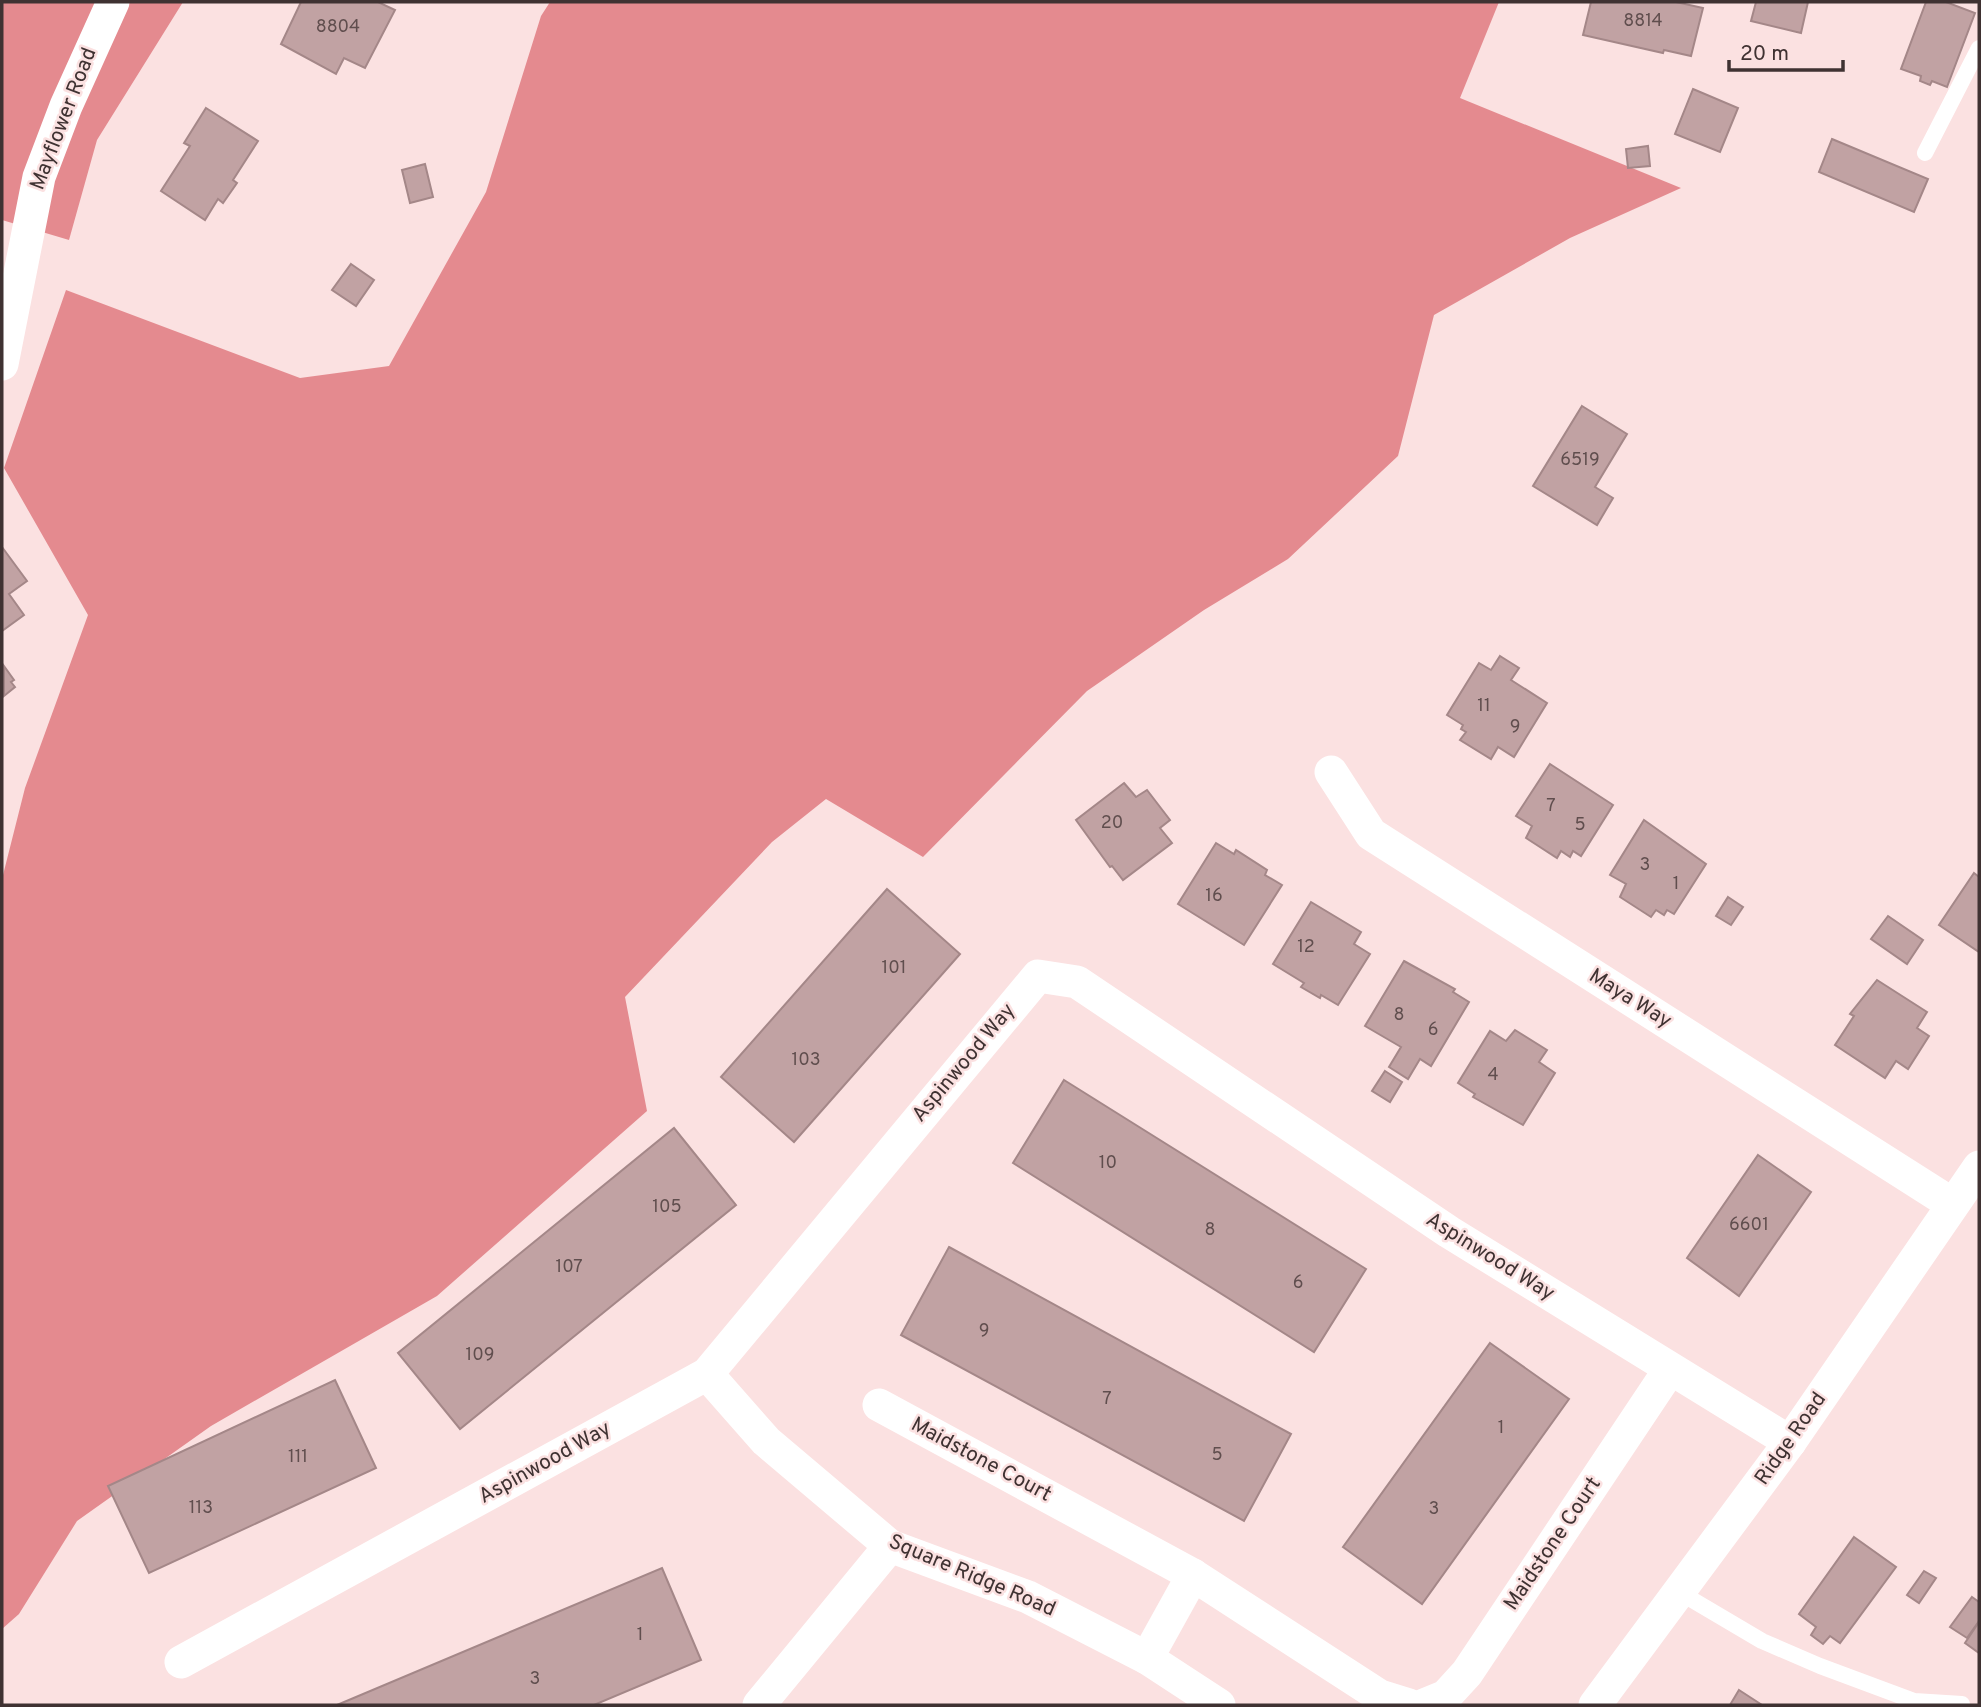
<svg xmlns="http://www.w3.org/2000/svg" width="1981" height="1707" font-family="Overpass,sans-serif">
<rect width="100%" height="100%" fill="#fbe1e1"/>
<g fill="#e48a8f">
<polygon points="2,2 183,2 97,140 69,240 2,220"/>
<polygon points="550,2 1499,2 1460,98 1681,188 1570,238 1434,315 1398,456 1288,559 1204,610 1087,691 923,857 826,799 772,842 625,997 647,1111 437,1296 211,1426 77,1521 19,1614 2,1629 2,879 25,788 88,615 4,468 66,290 300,378 389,366 486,192 541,16"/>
</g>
<g fill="#c1a2a3" stroke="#a48788" stroke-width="2">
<polygon points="301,2 378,2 395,10 365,68 344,58 336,74 281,44"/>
<polygon points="1591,2 1676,2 1703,8 1691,56 1664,50 1663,53 1583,35"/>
<polygon points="1756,2 1808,2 1801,33 1751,21"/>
<polygon points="1926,2 1946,2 1975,13 1947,87 1932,81 1930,85 1920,81 1921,76 1901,69"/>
<polygon points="1693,89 1738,108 1720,152 1675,134"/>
<polygon points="206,108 258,141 233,180 237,183 223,203 218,199 205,220 161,191 190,146 184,143"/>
<polygon points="1832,139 1928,179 1914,212 1819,172"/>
<polygon points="1648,146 1650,166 1628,168 1626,149"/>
<polygon points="425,164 433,197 410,203 402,170"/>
<polygon points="351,264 374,280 356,306 332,290"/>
<polygon points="1582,406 1627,434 1595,487 1613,498 1597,525 1533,486"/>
<polygon points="2,547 27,581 9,594 24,615 2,631"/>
<polygon points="1500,656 1519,668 1511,680 1547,703 1514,757 1498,747 1491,759 1460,740 1466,732 1461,729 1463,725 1447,715 1479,663 1491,670"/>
<polygon points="4,666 14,680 11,682 15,687 4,696"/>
<polygon points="1550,764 1613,805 1581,856 1573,851 1570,857 1561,851 1557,858 1526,838 1532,826 1516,816"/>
<polygon points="1124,783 1136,797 1147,790 1170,820 1160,828 1172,843 1123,880 1112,866 1110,867 1076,820"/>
<polygon points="1644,820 1706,864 1674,914 1667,910 1664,915 1656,910 1651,917 1620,897 1626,884 1610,875"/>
<polygon points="1216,843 1234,854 1236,850 1267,870 1265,875 1282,885 1244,945 1178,904"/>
<polygon points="1974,873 1979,877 1979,952 1939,925"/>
<polygon points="887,889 960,954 794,1142 721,1077"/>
<polygon points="1728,897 1743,907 1731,925 1716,916"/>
<polygon points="1311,902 1361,932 1354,944 1370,954 1338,1005 1321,995 1320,998 1301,987 1304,983 1273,964"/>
<polygon points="1888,916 1923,940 1907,964 1871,939"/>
<polygon points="1404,961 1455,989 1453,992 1469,1002 1431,1066 1420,1059 1408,1079 1389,1067 1401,1047 1365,1026"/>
<polygon points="1877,980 1927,1012 1917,1028 1929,1036 1908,1069 1896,1061 1885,1078 1835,1045 1854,1016 1850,1014"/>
<polygon points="1515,1030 1547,1050 1539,1062 1555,1073 1523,1125 1473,1097 1475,1094 1458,1083 1490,1031 1506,1041"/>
<polygon points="1385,1071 1402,1082 1390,1102 1372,1091"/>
<polygon points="1064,1080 1366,1269 1314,1352 1013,1163"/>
<polygon points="674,1128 736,1205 460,1429 398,1353"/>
<polygon points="1758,1155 1811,1192 1739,1296 1687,1258"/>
<polygon points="949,1247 1291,1434 1244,1521 901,1335"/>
<polygon points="1490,1343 1569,1399 1422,1604 1343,1547"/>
<polygon points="335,1380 376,1468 149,1573 108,1486"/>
<polygon points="1854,1537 1896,1567 1840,1643 1830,1636 1823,1644 1811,1635 1816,1627 1799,1614"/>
<polygon points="662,1568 701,1660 594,1705 337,1705"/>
<polygon points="1924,1571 1936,1578 1919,1603 1907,1595"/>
<polygon points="1972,1597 1979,1602 1979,1621 1967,1638 1950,1627"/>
<polygon points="1979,1622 1979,1653 1965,1643"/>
<polygon points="1739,1690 1762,1705 1730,1705"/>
</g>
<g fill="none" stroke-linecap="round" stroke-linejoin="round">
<g stroke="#fff" stroke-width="16">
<polyline points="1925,153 1979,48"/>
<polyline points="1679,1592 1762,1641 1820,1666 1914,1701 1962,1704"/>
</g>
<g stroke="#fff" stroke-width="33">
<polyline points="2,364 39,177 66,106 113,2"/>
<polyline points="1331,772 1371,834 1952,1204"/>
<polyline points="707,1374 766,1441 890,1546 1028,1597 1147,1658 1219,1705"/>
<polyline points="879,1405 1193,1575 1380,1696 1409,1705"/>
<polyline points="1147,1658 1193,1575"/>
<polyline points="181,1662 707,1374 1038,976 1077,982 1449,1232 1790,1442"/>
<polyline points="759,1705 890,1546"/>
<polyline points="1424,1705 1446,1696 1467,1673 1670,1369"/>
<polyline points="1595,1705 1790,1442 1979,1167"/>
</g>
</g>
<g text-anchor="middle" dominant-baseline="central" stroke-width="5" stroke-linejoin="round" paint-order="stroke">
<g font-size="18" fill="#604e4e">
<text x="1643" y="21">8814</text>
<text x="338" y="27">8804</text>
<text x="1580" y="460">6519</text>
<text x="1484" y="706">11</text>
<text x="1515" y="727">9</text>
<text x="1551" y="806">7</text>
<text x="1112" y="823">20</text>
<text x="1580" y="825">5</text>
<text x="1645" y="865">3</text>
<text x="1676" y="884">1</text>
<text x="1214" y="896">16</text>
<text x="1306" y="947">12</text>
<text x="894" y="968">101</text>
<text x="1399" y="1015">8</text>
<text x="1433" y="1030">6</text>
<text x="806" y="1060">103</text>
<text x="1493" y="1075">4</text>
<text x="1108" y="1163">10</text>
<text x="667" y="1207">105</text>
<text x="1749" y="1225">6601</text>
<text x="1210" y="1230">8</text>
<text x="569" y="1267">107</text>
<text x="1298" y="1283">6</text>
<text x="984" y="1331">9</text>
<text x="480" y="1355">109</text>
<text x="1107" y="1399">7</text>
<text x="1501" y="1428">1</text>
<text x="1217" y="1455">5</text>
<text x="298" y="1457">111</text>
<text x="201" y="1508">113</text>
<text x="1434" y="1509">3</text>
<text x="640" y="1635">1</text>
<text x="535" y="1679">3</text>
</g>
<g font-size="21" fill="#3f3232" stroke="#fbe1e1">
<text transform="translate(64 119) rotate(-69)">Mayflower Road</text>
<text transform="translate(1630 999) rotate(32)">Maya Way</text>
<text transform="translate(964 1063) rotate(-50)">Aspinwood Way</text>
<text transform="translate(1490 1257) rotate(32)">Aspinwood Way</text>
<text transform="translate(1791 1439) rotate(-55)">Ridge Road</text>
<text transform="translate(981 1460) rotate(28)">Maidstone Court</text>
<text transform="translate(545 1463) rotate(-29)">Aspinwood Way</text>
<text transform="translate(1553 1544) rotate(-56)">Maidstone Court</text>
<text transform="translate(972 1576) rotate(23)">Square Ridge Road</text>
</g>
</g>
<rect width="1981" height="1707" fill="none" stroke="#3f3232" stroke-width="7"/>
<path d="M1729 60v10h114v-10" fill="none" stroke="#3f3232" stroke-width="3.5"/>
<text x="1740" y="60" font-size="21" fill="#3f3232" stroke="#fbe1e1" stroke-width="5" paint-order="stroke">20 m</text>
</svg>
